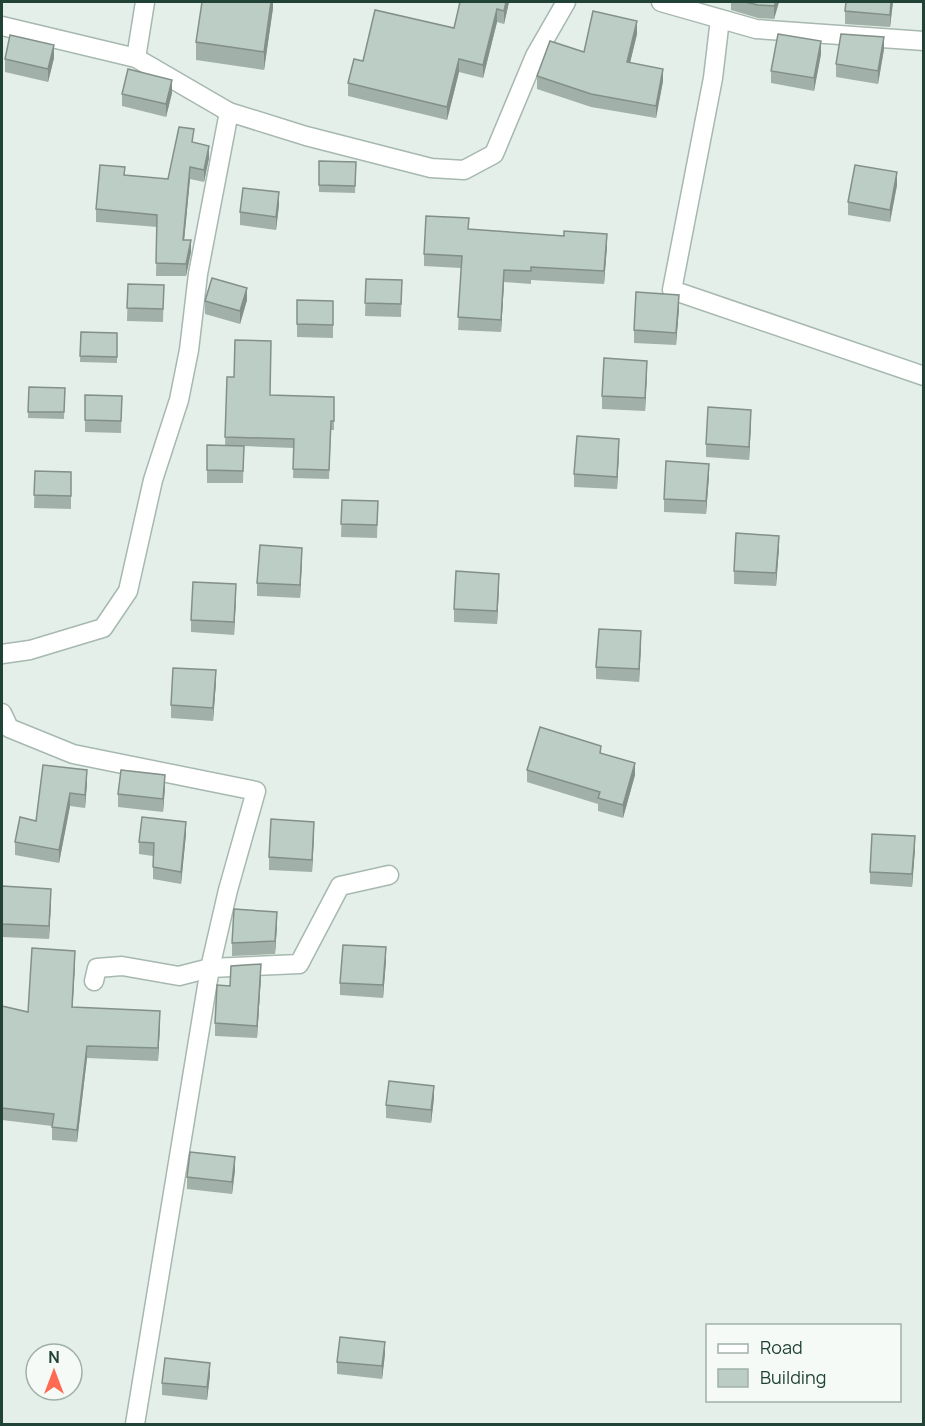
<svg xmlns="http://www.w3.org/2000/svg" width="925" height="1426" font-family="Manrope,sans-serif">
<rect width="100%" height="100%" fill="#e4efe9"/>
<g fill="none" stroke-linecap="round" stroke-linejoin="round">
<defs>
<g id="minor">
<polyline points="661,2 756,29 924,41"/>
<polyline points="720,19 713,78 672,290 924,376"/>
<polyline points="2,26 136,58 229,112 306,136 431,168 464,170 494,154 535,56 566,2"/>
<polyline points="136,58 145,2"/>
<polyline points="2,654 30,650 103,628 128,591 153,480 179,400 189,350 198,274 229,112"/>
<polyline points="2,713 9,728 73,754 256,791 228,890 210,968 179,976 122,966 97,968 94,981"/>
<polyline points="135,1424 210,968 299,964 340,886 389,875"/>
</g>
</defs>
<use href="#minor" stroke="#a6b8b0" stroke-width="21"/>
<use href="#minor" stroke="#fff" stroke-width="18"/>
</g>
<g fill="#a1b0a9">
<polygon points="273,2 273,8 264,70 196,60 196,42"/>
<polygon points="509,2 504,24 497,22 483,78 459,72 447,120 348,96 348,83 363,61 454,28"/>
<polygon points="731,2 779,2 774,19 758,18 731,10"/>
<polygon points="893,2 890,27 845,24 845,11"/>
<polygon points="637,34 630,63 663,81 656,118 591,107 537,89 537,76 584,52"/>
<polygon points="884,49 878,84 836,77 836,64"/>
<polygon points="821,54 814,91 771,83 771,71"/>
<polygon points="54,58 48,82 5,72 5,59"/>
<polygon points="172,93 166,117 122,106 122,94"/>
<polygon points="194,143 209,158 204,182 190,179 184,240 191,252 186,276 156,276 157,227 96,222 96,209 125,175 168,179"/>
<polygon points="319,161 356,162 355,193 319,192"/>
<polygon points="897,185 890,222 848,215 848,202"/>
<polygon points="279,205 276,230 240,225 240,212"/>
<polygon points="469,230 607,246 604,284 531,280 531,284 504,282 501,332 458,330 461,268 424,266 424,254"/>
<polygon points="366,279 402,280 401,317 365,316"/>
<polygon points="128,284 164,285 163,322 127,321"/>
<polygon points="247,300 240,324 205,314 205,301"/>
<polygon points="297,300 333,301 333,338 297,337"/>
<polygon points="679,308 676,345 634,343 634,330"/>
<polygon points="81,332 117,333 117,363 80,362"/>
<polygon points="647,373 645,411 602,409 602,396"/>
<polygon points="227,377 270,395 334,397 334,430 331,430 329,479 293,478 294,448 244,446 243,483 207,483 207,445 225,446"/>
<polygon points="29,387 65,388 64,419 28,418"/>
<polygon points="85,395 122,396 121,433 85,432"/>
<polygon points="751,422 749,460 706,457 706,444"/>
<polygon points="619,451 617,489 574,487 574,474"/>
<polygon points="35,471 71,472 71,509 34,508"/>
<polygon points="709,476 706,514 664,512 664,499"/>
<polygon points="342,500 378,501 377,538 341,537"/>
<polygon points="779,548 776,586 734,584 734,571"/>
<polygon points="302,560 300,598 257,596 257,583"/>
<polygon points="499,586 497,624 454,622 454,609"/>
<polygon points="236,597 234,635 191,632 191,620"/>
<polygon points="641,644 639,682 596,679 596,667"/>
<polygon points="216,682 213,721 171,718 171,705"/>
<polygon points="601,753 635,775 623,818 598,811 598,804 527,782 527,770"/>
<polygon points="43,765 87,783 85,808 70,806 59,863 15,855 15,842 36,821"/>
<polygon points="165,787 163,812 118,807 118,794"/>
<polygon points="186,834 181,884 153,879 153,856 139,854 139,842"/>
<polygon points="314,835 312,872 269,870 269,857"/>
<polygon points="915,849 912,887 870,884 870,872"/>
<polygon points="2,886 51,902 49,939 2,937"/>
<polygon points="277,925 275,954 232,956 232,943"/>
<polygon points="386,960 383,998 340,995 340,983"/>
<polygon points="75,963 72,1007 160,1024 158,1061 87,1058 77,1142 52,1140 52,1126 2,1120 2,1006 28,1012"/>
<polygon points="261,977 257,1038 215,1036 215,1023 230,986"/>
<polygon points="434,1098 431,1123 386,1118 386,1105"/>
<polygon points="235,1170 232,1194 187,1189 187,1177"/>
<polygon points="385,1354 382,1379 337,1374 337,1362"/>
<polygon points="210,1375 207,1400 162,1395 162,1383"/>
</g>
<g fill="#839089">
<polygon points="271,2 273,2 273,8 264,70 264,52"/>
<polygon points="506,2 509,2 504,24 504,11"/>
<polygon points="776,2 779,2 774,19 774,6"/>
<polygon points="891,2 893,2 890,27 890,15"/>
<polygon points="497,9 497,22 483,78 483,65"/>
<polygon points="637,21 637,34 627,75 627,62"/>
<polygon points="884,37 884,49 878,84 878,71"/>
<polygon points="821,41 821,54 814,91 814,78"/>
<polygon points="54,45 54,58 48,82 48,69"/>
<polygon points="459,59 459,72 447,120 447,107"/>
<polygon points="663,69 663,81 656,118 656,106"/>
<polygon points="172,80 172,93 166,117 166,104"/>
<polygon points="209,146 209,158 204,182 204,170"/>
<polygon points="190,167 190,179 183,252 183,240"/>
<polygon points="897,172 897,185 890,222 890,210"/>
<polygon points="279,192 279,205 276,230 276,217"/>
<polygon points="607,234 607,246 604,284 604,271"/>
<polygon points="191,240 191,252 186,276 186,264"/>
<polygon points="504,270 504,282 501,332 501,320"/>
<polygon points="247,288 247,300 240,324 240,311"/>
<polygon points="679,295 679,308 676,345 676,333"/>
<polygon points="647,361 647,373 645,411 645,398"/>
<polygon points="751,410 751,422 749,460 749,447"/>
<polygon points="619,439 619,451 617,489 617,477"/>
<polygon points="709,464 709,476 706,514 706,501"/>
<polygon points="779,536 779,548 776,586 776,573"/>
<polygon points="302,548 302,560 300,598 300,585"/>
<polygon points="499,574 499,586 497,624 497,611"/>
<polygon points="236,584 236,597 234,635 234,622"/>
<polygon points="641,631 641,644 639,682 639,669"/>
<polygon points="216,670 216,682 213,721 213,708"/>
<polygon points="635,763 635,775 623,818 623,805"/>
<polygon points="87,770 87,783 85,808 85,795"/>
<polygon points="165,775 165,787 163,812 163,799"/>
<polygon points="70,793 70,806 59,863 59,850"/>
<polygon points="186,822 186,834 181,884 181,872"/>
<polygon points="314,822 314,835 312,872 312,860"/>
<polygon points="915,836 915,849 912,887 912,874"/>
<polygon points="51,889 51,902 49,939 49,926"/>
<polygon points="277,912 277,925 275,954 275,941"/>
<polygon points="386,947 386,960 383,998 383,985"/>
<polygon points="75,951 75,963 72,1019 72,1007"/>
<polygon points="261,964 261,977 257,1038 257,1026"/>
<polygon points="160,1011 160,1024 158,1061 158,1048"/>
<polygon points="87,1046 87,1058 77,1142 77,1130"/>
<polygon points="434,1086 434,1098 431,1123 431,1110"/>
<polygon points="235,1157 235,1170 232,1194 232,1182"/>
<polygon points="385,1342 385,1354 382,1379 382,1366"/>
<polygon points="210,1363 210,1375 207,1400 207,1387"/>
</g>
<g fill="#bbcdc4" stroke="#839089" stroke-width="1.5">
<polygon points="202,2 271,2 264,52 196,42"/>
<polygon points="460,2 506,2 504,11 497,9 483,65 459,59 447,107 348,83 354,59 363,61 375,10 454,28"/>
<polygon points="745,2 776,2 774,6 758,5"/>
<polygon points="846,2 891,2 890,15 845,11"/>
<polygon points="593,11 637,21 627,62 663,69 656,106 591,94 537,76 550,41 584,52"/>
<polygon points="778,34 821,41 814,78 771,71"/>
<polygon points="841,34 884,37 878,71 836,64"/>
<polygon points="10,35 54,45 48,69 5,59"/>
<polygon points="128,69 172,80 166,104 122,94"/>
<polygon points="179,127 194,129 192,142 209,146 204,170 190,167 183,240 191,240 186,264 156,263 157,215 96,209 100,165 125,167 124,175 168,179"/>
<polygon points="319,161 356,162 355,186 319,185"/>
<polygon points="855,165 897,172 890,210 848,202"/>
<polygon points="243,188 279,192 276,217 240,212"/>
<polygon points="426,216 469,218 468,229 564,236 564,231 607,234 604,271 531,267 531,271 504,270 501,320 458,317 462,256 424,254"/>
<polygon points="212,278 247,288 240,311 205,301"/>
<polygon points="366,279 402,280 401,304 365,303"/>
<polygon points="128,284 164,285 163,309 127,308"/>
<polygon points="636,292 679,295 676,333 634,330"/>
<polygon points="297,300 333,301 333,325 297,324"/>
<polygon points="81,332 117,333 117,357 80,356"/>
<polygon points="235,340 271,341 270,395 334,397 334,421 331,421 329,470 293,469 294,439 225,437 227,377 234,377"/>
<polygon points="604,358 647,361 645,398 602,396"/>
<polygon points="29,387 65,388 64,412 28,412"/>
<polygon points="85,395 122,396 121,421 85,420"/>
<polygon points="708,407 751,410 749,447 706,444"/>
<polygon points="577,436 619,439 617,477 574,474"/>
<polygon points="207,445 244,446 243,471 207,470"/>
<polygon points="666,461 709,464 706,501 664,499"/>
<polygon points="35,471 71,472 71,496 34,495"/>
<polygon points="342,500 378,501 377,525 341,524"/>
<polygon points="736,533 779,536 776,573 734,571"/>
<polygon points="260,545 302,548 300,585 257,583"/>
<polygon points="456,571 499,574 497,611 454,609"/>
<polygon points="193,582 236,584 234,622 191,620"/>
<polygon points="599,629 641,631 639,669 596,667"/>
<polygon points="173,668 216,670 213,708 171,705"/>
<polygon points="540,727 601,746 600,753 635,763 623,805 598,798 600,792 527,770"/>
<polygon points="43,765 87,770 85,795 70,793 59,850 15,842 20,817 36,821"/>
<polygon points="121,770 165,775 163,799 118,794"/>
<polygon points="142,817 186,822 181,872 153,867 154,843 139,842"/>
<polygon points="271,819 314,822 312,860 269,857"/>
<polygon points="872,834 915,836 912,874 870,872"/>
<polygon points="2,886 51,889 49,926 2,924"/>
<polygon points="234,909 277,912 275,941 232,943"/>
<polygon points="343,945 386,947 383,985 340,983"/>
<polygon points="32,948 75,951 72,1007 160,1011 158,1048 87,1046 77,1130 52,1127 54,1114 2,1108 2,1006 28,1012"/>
<polygon points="261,964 257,1026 215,1023 217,985 230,986 231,966"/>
<polygon points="389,1081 434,1086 431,1110 386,1105"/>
<polygon points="190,1152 235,1157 232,1182 187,1177"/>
<polygon points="340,1337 385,1342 382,1366 337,1362"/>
<polygon points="165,1358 210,1363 207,1387 162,1383"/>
</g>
<rect width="925" height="1426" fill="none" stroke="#214236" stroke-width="6"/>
<rect x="706" y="1324" width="195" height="78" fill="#f5faf7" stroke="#a0b0aa" stroke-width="1.5"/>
<rect x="718" y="1344" width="30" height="9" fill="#ffffff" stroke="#a0b0aa" stroke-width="1.5"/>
<text x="760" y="1354" font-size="18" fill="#214236">Road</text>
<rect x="718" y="1369" width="30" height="18" fill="#bbcdc4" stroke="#a0b0aa" stroke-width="1.5"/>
<text x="760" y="1384" font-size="18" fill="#214236">Building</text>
<g transform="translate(54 1372)"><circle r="28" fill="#f5faf7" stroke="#a0b0aa" stroke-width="1.5"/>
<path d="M0-4.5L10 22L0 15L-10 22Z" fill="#ff6b52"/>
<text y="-9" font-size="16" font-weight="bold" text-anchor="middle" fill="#214236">N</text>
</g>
</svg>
